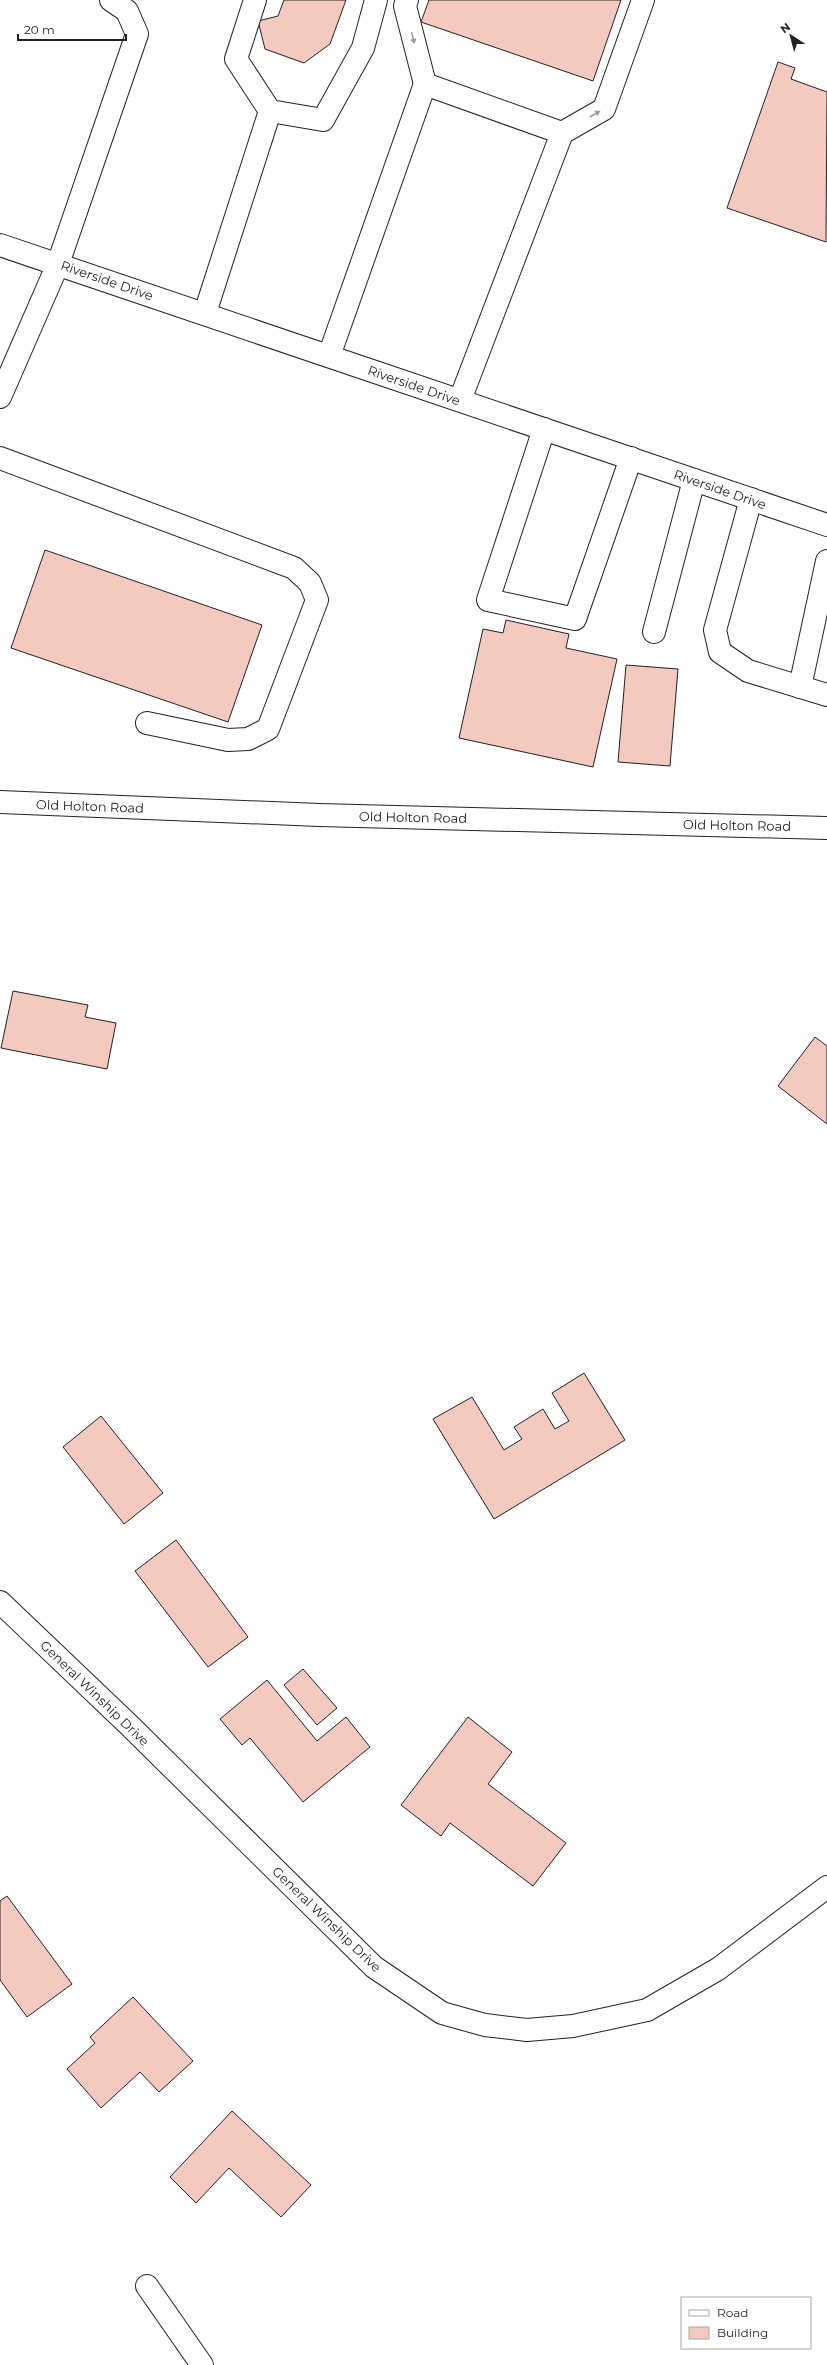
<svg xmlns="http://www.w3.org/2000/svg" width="827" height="2365" font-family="Montserrat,sans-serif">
<rect width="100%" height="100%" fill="#fff"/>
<g fill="#f3c9c0" stroke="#222">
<polygon points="284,0 346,0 330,44 304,63 265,49 258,21 278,16"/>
<polygon points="429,0 621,0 593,81 421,22"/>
<polygon points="778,62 795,68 791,79 827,92 826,242 727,208"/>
<polygon points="45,550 262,625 228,722 11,648"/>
<polygon points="506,620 569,634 566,648 617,659 593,767 459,738 483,629 503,633"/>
<polygon points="626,665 678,669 670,766 618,762"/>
<polygon points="13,991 88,1005 85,1017 116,1023 107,1069 1,1048"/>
<polygon points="815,1037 827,1046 827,1124 778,1086"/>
<polygon points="584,1373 625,1440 494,1519 433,1419 472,1397 504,1450 522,1439 514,1427 543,1409 555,1429 569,1421 552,1393"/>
<polygon points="101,1416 163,1493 124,1524 63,1447"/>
<polygon points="176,1540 248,1637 208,1667 135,1571"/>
<polygon points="303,1669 337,1708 317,1725 284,1685"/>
<polygon points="267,1680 317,1741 346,1717 370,1747 303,1802 250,1738 242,1745 220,1719"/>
<polygon points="468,1717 512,1752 488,1784 566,1843 533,1886 450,1823 441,1836 401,1805"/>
<polygon points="7,1896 72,1984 27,2017 0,1980 0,1901"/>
<polygon points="133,1997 193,2061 159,2092 140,2072 101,2108 67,2069 95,2043 90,2037"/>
<polygon points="232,2111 311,2185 281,2217 229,2168 196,2203 170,2177"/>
</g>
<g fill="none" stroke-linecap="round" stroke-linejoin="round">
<defs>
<g id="minor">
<polyline points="255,0 236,59 270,111 323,120 363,48 376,0"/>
<polyline points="407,0 405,6 425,84"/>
<polyline points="562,133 604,109 643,0"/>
<polyline points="205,313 270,111"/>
<polyline points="329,356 425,84 562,133 460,400"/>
<polyline points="0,397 58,264 137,34 127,11 111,0"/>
<polyline points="544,429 488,600 575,619 631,458"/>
<polyline points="0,458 294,568 310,583 317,600 268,729 248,739 228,740 147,723"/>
<polyline points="751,499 715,630 720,652 748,671 827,695"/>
<polyline points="654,632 694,480"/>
<polyline points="800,687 827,561"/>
<polyline points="0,802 319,815 827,828"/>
<polyline points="0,1602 129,1725 374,1967 442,2013 485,2025 527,2030 573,2026 647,2010 718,1969 827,1887"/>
<polyline points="147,2286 202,2365"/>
</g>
<polyline id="major" points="0,245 827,525"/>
</defs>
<use href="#minor" stroke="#222" stroke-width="24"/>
<use href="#major" stroke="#222" stroke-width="24"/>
<use href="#minor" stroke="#fff" stroke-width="22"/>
<use href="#major" stroke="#fff" stroke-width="22"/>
</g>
<defs><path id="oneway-solid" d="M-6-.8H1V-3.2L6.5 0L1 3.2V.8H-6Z"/></defs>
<g fill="#9c9c9c">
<use href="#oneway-solid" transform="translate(413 38) rotate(76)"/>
<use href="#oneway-solid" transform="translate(595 114) rotate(-30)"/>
</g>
<g text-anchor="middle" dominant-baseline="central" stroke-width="3" stroke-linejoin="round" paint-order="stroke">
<g font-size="13" fill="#222" stroke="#fff">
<text transform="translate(107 280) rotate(19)">Riverside Drive</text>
<text transform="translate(414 385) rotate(19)">Riverside Drive</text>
<text transform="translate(720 489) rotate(19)">Riverside Drive</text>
<text transform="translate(90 806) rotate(2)">Old Holton Road</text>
<text transform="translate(413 817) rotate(1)">Old Holton Road</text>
<text transform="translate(737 825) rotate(1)">Old Holton Road</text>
<text transform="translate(95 1693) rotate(44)">General Winship Drive</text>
<text transform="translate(327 1919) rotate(44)">General Winship Drive</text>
</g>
</g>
<rect x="681" y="2297" width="130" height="52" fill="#ffffff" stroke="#a7a7a7"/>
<rect x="689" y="2310" width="20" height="6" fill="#ffffff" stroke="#a7a7a7"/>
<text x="717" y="2317" font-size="12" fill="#222222">Road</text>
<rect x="689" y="2327" width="20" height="12" fill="#f3c9c0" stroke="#a7a7a7"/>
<text x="717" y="2337" font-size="12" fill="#222222">Building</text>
<g transform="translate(791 36) rotate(324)" stroke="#ffffff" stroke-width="3" paint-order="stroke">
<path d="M0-3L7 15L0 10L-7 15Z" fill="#222222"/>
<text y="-6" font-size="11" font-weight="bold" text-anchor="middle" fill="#222222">N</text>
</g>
<path d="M18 34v6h108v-6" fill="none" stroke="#222222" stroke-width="2"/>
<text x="24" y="34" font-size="12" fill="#222222" stroke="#ffffff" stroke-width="3" paint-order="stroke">20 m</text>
</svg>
